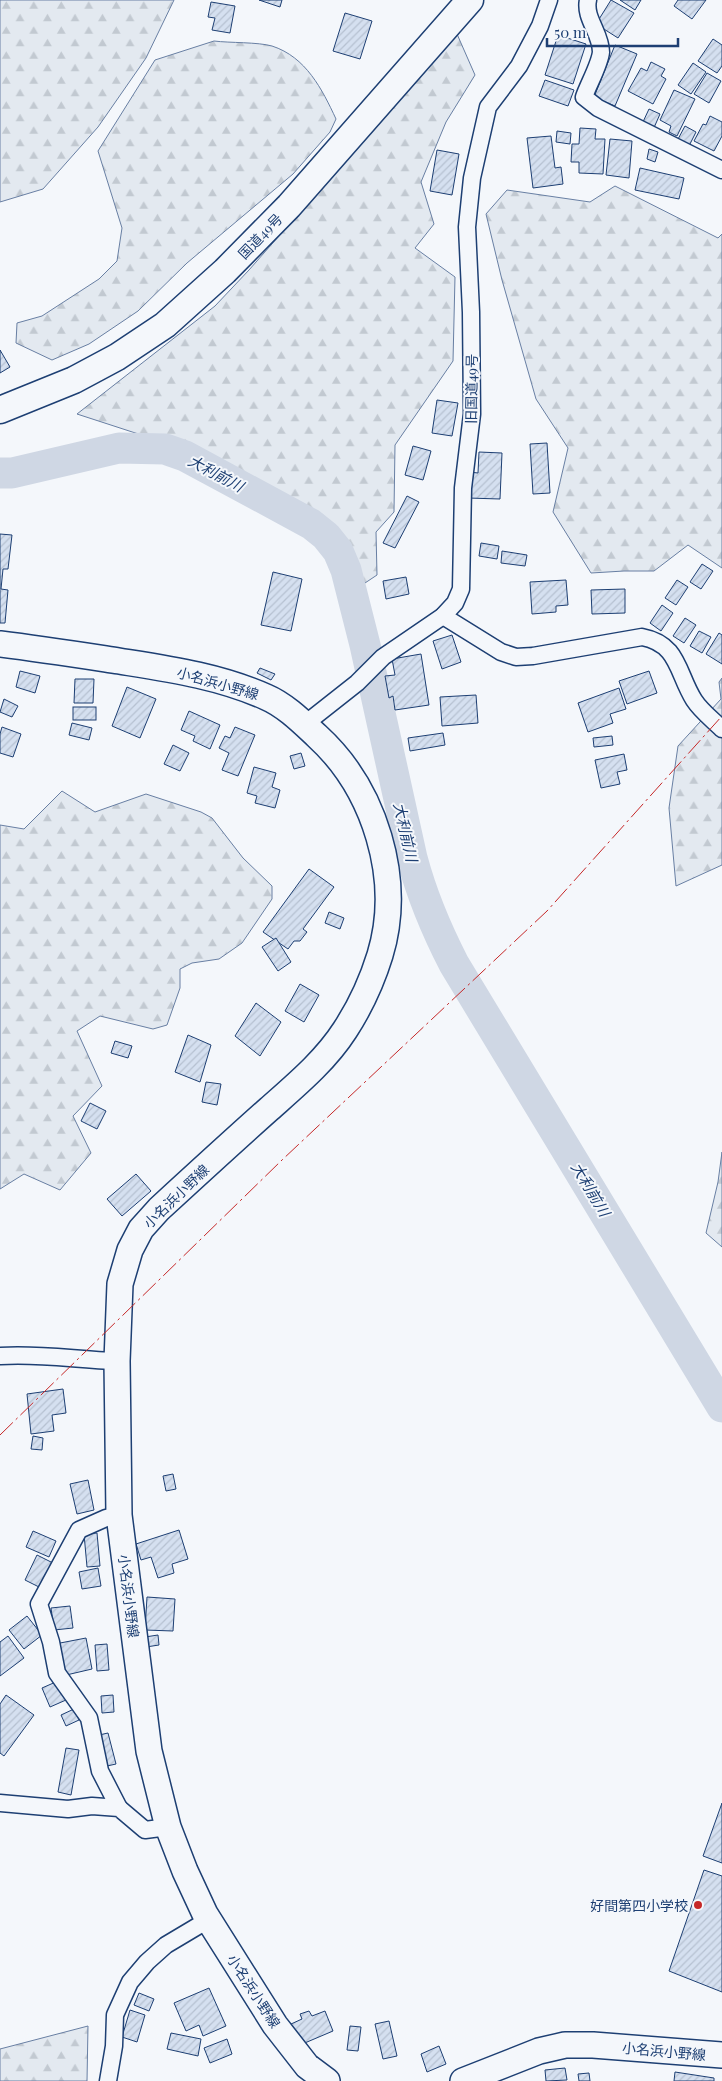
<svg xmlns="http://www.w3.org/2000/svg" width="722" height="2081" font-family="'Playfair Display','Noto Sans JP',serif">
<defs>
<pattern id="forest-firs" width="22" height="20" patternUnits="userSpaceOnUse" patternTransform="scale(1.25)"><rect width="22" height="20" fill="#e3e9f0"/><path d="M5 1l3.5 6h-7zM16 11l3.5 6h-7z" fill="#c2c9d1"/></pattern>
<pattern id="building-hatch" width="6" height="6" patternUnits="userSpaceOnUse" patternTransform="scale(1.25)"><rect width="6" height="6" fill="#d5e0f0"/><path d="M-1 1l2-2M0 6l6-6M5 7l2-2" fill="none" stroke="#b6c1d1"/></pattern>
</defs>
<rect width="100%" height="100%" fill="#f4f7fb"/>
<g fill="url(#forest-firs)" stroke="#687fa3">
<polygon points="0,0 174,0 146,58 98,127 43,189 0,202"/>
<polygon points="457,34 475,75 446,122 421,182 434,224 415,248 455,277 453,361 395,445 394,512 376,532 377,575 365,583 343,549 292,503 203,455 77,414 215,306 249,270"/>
<path d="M214,41C230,43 258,42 272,46C306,57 322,89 336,119L330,132L293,174L187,263L138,311L89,344L52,360L16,343L17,323L42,316L99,279L117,261L122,228L98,151L155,60Z"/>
<polygon points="615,186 718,238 722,234 722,568 688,545 654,571 624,571 591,573 553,512 568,448 536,399 502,280 486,214 507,190 590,202"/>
<polygon points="722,678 722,865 676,886 669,808 678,746 721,699 719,682"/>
<polygon points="62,791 95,812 146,794 201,812 212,818 243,858 272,886 272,899 242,943 219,959 192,963 180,969 180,988 167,1025 153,1029 100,1016 77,1031 102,1086 73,1116 91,1153 60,1190 24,1174 0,1189 0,825 24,829"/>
<polygon points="722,1152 722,1247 706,1233 718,1182"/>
<polygon points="88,2026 87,2081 0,2081 0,2049"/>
</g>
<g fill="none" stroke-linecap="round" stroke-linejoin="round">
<path stroke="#cfd7e4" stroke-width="31" d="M0,473H12L119,448L165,449L185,456L311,524L326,536L338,551L346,570L365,645L412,858C422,896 436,929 454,964L722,1407"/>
</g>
<g fill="url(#building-hatch)" stroke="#1d3f73">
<polygon points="259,0 282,0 280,7"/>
<polygon points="611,0 634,13 618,38 596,24"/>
<polygon points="620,0 641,0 635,10"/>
<polygon points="678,0 706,0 692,19 674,6"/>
<polygon points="211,2 235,6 230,33 212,30 215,18 208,17"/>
<polygon points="345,13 372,21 360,59 333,51"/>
<polygon points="558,35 586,44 573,84 545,75"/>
<polygon points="713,39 722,45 722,66 717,73 698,61"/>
<polygon points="615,45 637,54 615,106 594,97"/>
<polygon points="651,62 665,69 661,76 666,79 653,104 628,91 641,68 647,71"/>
<polygon points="693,63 706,72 691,94 678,85"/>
<polygon points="707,73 721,81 709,103 694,94"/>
<polygon points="545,80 574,90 568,106 539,96"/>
<polygon points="674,90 695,99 677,136 669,132 671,126 660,120"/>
<polygon points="649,109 660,114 653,130 642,124"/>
<polygon points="710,116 722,122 722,136 714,151 694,141 703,124 706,125"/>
<polygon points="685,126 696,132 688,148 677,141"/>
<polygon points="580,128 596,129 595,139 605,139 603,174 579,173 579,162 571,162 572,144 579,144"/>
<polygon points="557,131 571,133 570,144 556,142"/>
<polygon points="551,136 555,168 561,167 563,184 533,188 527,138"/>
<polygon points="610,139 632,141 629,178 606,175"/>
<polygon points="649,149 658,152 655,162 647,159"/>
<polygon points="437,150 459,154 452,195 430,191"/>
<polygon points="640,168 684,178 679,199 635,190"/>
<polygon points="0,350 10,367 0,373"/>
<polygon points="437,400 458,403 452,436 432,433"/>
<polygon points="547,443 550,493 533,494 530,444"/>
<polygon points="413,446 431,451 423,480 405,475"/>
<polygon points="479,452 502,453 500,499 468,498 469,472 478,473"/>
<polygon points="407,496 419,502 395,548 383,543"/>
<polygon points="0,534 12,535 8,569 3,569 1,589 8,590 5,623 0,623"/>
<polygon points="481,543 499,546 497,559 479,556"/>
<polygon points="502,551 527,555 525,566 501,563"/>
<polygon points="702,564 713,571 701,589 690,582"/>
<polygon points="273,572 302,579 291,631 261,625"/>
<polygon points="406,577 409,594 386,599 383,581"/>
<polygon points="566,580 568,605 556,606 556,612 532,614 530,582"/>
<polygon points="677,580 688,587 676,605 665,598"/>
<polygon points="625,589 625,613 592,614 591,590"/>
<polygon points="662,605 673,613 661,631 650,623"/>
<polygon points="685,618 696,625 684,643 673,636"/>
<polygon points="699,631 711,637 702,653 690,646"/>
<polygon points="719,633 722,635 722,664 706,654"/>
<polygon points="452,635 461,662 442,669 433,641"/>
<polygon points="421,654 429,705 395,710 393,696 389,698 385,676 395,675 392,659"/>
<polygon points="260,668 275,674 271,680 257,673"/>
<polygon points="20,671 40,676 35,693 16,687"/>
<polygon points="649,671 657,693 627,704 619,681"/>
<polygon points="75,679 94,679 93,703 74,703"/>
<polygon points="127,687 156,699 140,738 112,726"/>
<polygon points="619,688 626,709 610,714 613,723 588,732 578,703"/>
<polygon points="476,695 478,723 442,726 440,697"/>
<polygon points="4,699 18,706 12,717 0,712"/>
<rect x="73" y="707" width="23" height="13"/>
<polygon points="189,711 220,725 210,749 193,741 195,736 181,730"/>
<polygon points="72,723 92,728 89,740 69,735"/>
<polygon points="2,727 21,734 13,757 0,753 0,734"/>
<polygon points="235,727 255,735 238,776 222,770 229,753 219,748 225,736 230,738"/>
<polygon points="443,733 445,745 410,751 408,738"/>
<polygon points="612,736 613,745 594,747 593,738"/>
<polygon points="173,745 189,753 180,771 164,764"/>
<polygon points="301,753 305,766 294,769 290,756"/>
<polygon points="624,754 627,770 617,772 620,784 601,788 595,760"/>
<polygon points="254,767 276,773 272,787 280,790 275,808 255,803 257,796 247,793"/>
<polygon points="309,869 334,887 303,929 307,932 300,941 294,941 288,949 263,932"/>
<polygon points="329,912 344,918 340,929 325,923"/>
<polygon points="276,938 291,962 278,971 262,947"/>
<polygon points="300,984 319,995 304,1022 285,1011"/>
<polygon points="256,1003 281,1022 260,1056 235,1036"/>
<polygon points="188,1035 211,1045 200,1082 175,1072"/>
<polygon points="115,1041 132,1046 128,1058 111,1053"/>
<polygon points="206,1082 221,1084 217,1105 202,1102"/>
<polygon points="90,1103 106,1111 97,1129 81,1121"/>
<polygon points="136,1174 151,1191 122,1216 107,1199"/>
<polygon points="63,1389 66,1413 52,1415 54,1431 31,1434 27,1394"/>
<polygon points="33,1436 43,1438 42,1450 31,1449"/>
<polygon points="173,1474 176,1489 166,1491 163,1476"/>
<polygon points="88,1480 94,1510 77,1514 70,1484"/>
<polygon points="179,1530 188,1559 172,1564 174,1573 158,1578 151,1557 141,1560 136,1544"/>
<polygon points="33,1531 56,1541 49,1557 26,1547"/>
<polygon points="97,1533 100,1566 87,1567 84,1534"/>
<polygon points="37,1555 53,1563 41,1588 25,1580"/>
<polygon points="98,1568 101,1586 82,1589 79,1572"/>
<polygon points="147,1597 175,1599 173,1631 145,1630"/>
<polygon points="70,1606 73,1628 54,1630 51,1608"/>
<polygon points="27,1616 42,1635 24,1649 9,1630"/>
<polygon points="158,1635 159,1645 146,1647 145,1637"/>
<polygon points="8,1636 24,1658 0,1676 0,1642"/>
<polygon points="86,1638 92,1669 62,1676 55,1644"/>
<polygon points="107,1644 109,1670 97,1671 95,1645"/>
<polygon points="58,1681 66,1700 50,1707 42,1688"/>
<polygon points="6,1695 34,1715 4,1756 0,1753 0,1704"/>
<polygon points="113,1695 114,1712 102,1713 101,1696"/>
<polygon points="74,1709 79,1720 66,1726 61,1715"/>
<polygon points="108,1733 116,1764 107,1766 99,1735"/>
<polygon points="66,1748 79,1750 71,1795 58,1792"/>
<polygon points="722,1803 722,1863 703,1856"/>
<polygon points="704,1870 722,1876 722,1992 669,1971"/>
<polygon points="209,1988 226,2026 203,2036 199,2025 186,2031 174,2003"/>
<polygon points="139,1993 154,1999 149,2011 134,2005"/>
<polygon points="130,2010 145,2015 137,2042 122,2037"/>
<polygon points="309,2011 312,2016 325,2011 333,2031 300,2045 291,2024 302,2019 300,2014"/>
<polygon points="389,2021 397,2056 383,2059 375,2024"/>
<polygon points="350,2026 361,2027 358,2051 347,2050"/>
<polygon points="171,2033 201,2039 198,2056 167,2049"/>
<polygon points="227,2039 232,2054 210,2063 204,2048"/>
<polygon points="439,2046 446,2064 427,2072 421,2054"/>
<polygon points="565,2068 567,2080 546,2081 545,2070"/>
<polygon points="675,2072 714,2078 714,2081 674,2081"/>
<polygon points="589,2073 590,2081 579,2081 578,2074"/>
</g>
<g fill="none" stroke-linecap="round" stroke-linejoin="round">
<defs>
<g id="minor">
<path d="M588,0C584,18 601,33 601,52C600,64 588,85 584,97L598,108L722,170"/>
<path d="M443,616L501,652L516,657L533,656L642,637C679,644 677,673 694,700C701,711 713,720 722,729"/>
<polyline points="305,724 357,683 383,657 443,616 455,603 461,589 463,488 472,414 471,312 467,227 472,178 488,107 519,66 540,26 549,0"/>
<path d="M0,1356C39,1353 78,1360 117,1361"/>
<polyline points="119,1515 106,1518 79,1530 39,1604 51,1642 57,1673 89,1718 100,1771 119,1808"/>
<polyline points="0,1803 68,1809 92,1806 119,1808 145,1830 168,1827"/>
<polyline points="108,2081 114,2046 115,2015 130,1982 147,1962 166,1945 208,1920"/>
</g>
<g id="primary">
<path d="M0,644C40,649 79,655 119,661C169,669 219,676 266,697C285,705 302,722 317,736C375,789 403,879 380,955C372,981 360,1007 345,1030C325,1061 296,1085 269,1109C232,1142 196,1175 159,1209L141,1229L130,1250L120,1284L117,1361L119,1515L149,1751L168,1827L185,1871L205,1914L275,2025L307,2066L327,2081"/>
<polyline points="463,2081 539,2051 565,2045 593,2045 722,2055"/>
</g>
<polyline id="trunk" points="0,410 74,380 117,357 165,325 225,271 289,206 470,0"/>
</defs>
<use href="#minor" stroke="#1d3f73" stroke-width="19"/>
<use href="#primary" stroke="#1d3f73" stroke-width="28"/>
<use href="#trunk" stroke="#1d3f73" stroke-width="29"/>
<use href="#minor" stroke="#f4f7fb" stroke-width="16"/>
<use href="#primary" stroke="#f4f7fb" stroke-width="25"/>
<use href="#trunk" stroke="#f4f7fb" stroke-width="26"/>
<polyline stroke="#c62828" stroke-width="1" stroke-dasharray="18 4 2.5 4" stroke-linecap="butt" points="0,1435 282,1160 547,911 722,716"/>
</g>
<circle fill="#c62828" stroke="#f4f7fb" stroke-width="2" cx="698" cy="1905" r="5"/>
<g text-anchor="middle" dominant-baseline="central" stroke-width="4" stroke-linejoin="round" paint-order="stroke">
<g font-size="14" fill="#1d3f73" stroke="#f4f7fb">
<text transform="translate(260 236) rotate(-46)">国道49号</text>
<text transform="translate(471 389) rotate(-89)">旧国道49号</text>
<text transform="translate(218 683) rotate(16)">小名浜小野線</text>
<text transform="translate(176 1196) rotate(-44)">小名浜小野線</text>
<text transform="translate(129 1596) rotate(83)">小名浜小野線</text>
<text transform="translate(254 1991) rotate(57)">小名浜小野線</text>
<text transform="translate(664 2051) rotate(5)">小名浜小野線</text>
</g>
<g font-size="14" fill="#1d3f73" stroke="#f4f7fb" text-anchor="end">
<text x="688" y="1905">好間第四小学校</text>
</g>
<g font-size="15" font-style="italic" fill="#1d3f73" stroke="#f4f7fb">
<text transform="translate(216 473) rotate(28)">大利前川</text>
<text transform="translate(406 832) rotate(77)">大利前川</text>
<text transform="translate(591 1189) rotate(59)">大利前川</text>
</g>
</g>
<path d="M547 38v8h131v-8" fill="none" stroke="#1d3f73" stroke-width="2.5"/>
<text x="554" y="38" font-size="15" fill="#1d3f73" stroke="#f4f7fb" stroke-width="4" paint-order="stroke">50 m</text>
</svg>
